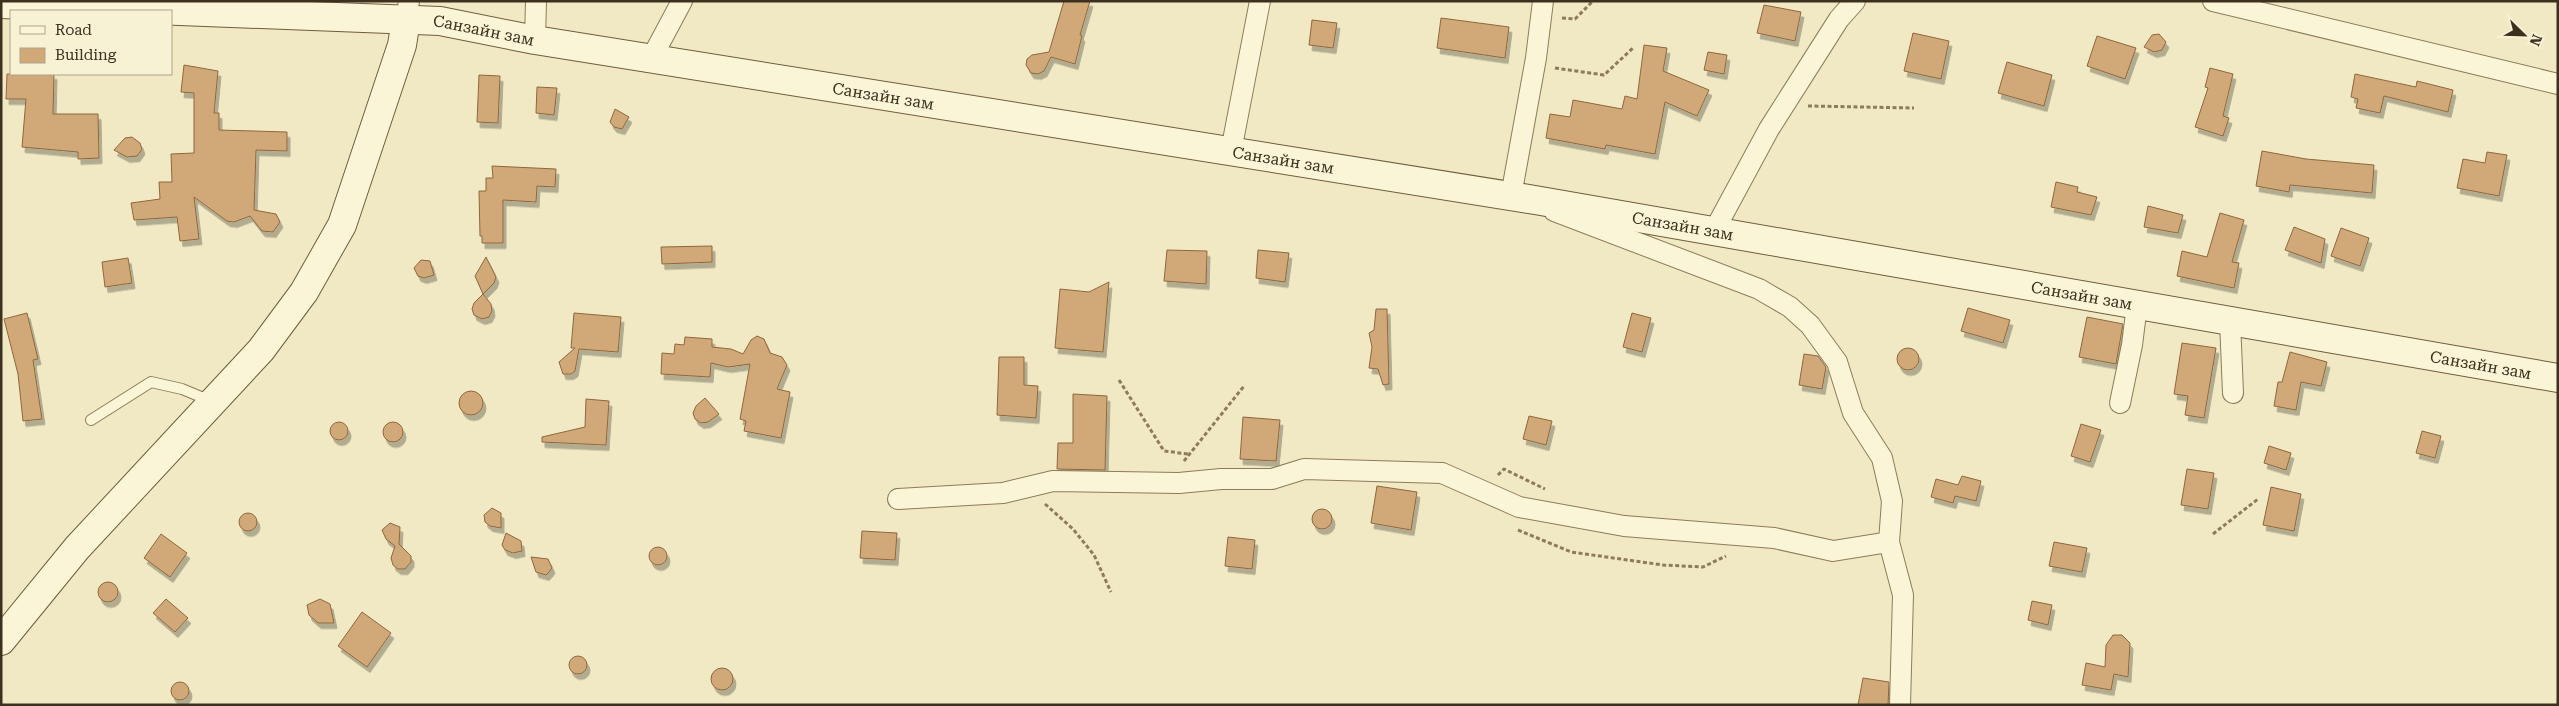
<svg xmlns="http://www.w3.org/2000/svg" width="2559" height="706" font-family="'Roboto Serif',serif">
<defs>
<filter id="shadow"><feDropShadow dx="3" dy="5.5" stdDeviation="0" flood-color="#0004"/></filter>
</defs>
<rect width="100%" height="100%" fill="#f1e9c4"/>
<g fill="#d1a878" stroke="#8e673d" filter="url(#shadow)">
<polygon points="1064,1 1090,1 1080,35 1082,36 1075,64 1051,57 1044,71 1038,74 1031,73 1026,65 1027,59 1032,55 1049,52"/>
<polygon points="1764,5 1801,12 1795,41 1757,33"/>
<polygon points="1441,18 1509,27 1505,58 1437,48"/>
<polygon points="1312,20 1337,23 1333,48 1309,45"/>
<polygon points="1913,33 1949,41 1941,79 1904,71"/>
<polygon points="2159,34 2166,42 2162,50 2154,52 2144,47 2152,35"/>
<polygon points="2097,36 2136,48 2125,79 2087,66"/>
<polygon points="1644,45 1667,48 1663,71 1709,90 1697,116 1665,102 1655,154 1606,145 1605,149 1546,138 1550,114 1570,117 1573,100 1622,109 1625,96 1637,99"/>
<polygon points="1708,52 1727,55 1724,74 1704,70"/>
<polygon points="2007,62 2052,75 2044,106 1998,93"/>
<polygon points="184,65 218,71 214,113 219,113 219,130 287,132 287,151 256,150 254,210 276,214 280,222 273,232 262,231 250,216 234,222 227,221 194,197 199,239 180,241 177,217 134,220 131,203 160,199 159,182 172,182 171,154 194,153 194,93 181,92"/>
<polygon points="2210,68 2233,74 2223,116 2229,118 2223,136 2195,127 2208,88 2205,87"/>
<polygon points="7,74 54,74 53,114 98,114 99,158 78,159 78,152 22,147 26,99 6,99"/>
<polygon points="2355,74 2416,87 2417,81 2453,90 2448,112 2384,96 2380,113 2356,108 2358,99 2351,97"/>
<polygon points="479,75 500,76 498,123 477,122"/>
<polygon points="537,87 557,88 554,115 536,113"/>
<polygon points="615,109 629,117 622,129 614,127 610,122"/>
<polygon points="132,137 140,143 142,149 137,156 127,157 114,150 125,138"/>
<polygon points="2262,151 2306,159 2374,165 2372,193 2290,185 2289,192 2256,186"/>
<polygon points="2487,152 2507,155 2499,196 2457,188 2463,159 2485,163"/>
<polygon points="492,166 556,169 555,187 537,186 536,202 503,200 503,243 482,243 482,236 480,236 479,191 486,191 486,178 493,178"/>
<polygon points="2056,182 2078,187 2077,192 2097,197 2091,215 2051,207"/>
<polygon points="2148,206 2183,215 2178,233 2144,227"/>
<polygon points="2220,213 2244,220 2232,262 2239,263 2234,288 2177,276 2182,251 2207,257"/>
<polygon points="2294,227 2325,239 2321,263 2285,250"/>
<polygon points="2341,228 2369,238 2360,266 2331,256"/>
<polygon points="712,246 712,262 662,264 661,247"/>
<polygon points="1167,250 1207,251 1206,284 1164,281"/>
<polygon points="1258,250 1289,253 1285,282 1256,278"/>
<polygon points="486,257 496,277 494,283 483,294 475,276"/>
<polygon points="128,258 132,283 105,287 102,262"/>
<polygon points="421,260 430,261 434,275 424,278 418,276 414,268"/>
<polygon points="1109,282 1103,352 1055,348 1060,289 1089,292"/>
<polygon points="483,294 491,304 492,311 489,317 482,319 474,315 472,309 474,303"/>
<polygon points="1968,308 2010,320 2003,343 1961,331"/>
<polygon points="1376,309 1387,309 1389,384 1383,385 1378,369 1369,368 1372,347 1369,333 1374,330"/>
<polygon points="27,313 38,359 33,360 42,419 23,421 18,374 4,319"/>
<polygon points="574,313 621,317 618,352 579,349 575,371 571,374 563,374 559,362 575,348 571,348"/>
<polygon points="1632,313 1651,318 1642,352 1623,347"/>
<polygon points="2087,317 2123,324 2116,364 2079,357"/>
<polygon points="757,336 764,339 770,353 782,357 787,365 777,389 790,392 781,438 744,431 746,421 740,419 750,364 728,367 711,363 710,377 661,374 662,353 674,354 675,344 684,345 685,337 712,339 712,347 731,349 743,354 751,340"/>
<polygon points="2182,343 2216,348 2204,418 2185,415 2188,396 2174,394"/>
<circle cx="1908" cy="359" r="11"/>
<polygon points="2290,352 2327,362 2321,386 2301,382 2296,410 2274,406 2278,382 2282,382"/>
<polygon points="1804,354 1818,356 1826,367 1822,389 1799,385"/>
<polygon points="999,357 1024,357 1024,385 1038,386 1036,418 997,415"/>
<circle cx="471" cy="403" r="12"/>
<polygon points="1073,394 1107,396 1105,470 1057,469 1058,443 1073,443"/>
<polygon points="705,398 719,414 708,422 701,423 695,419 693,413 696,406"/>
<polygon points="586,399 609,401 606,445 542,442 542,437 585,427"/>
<polygon points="1529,416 1552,421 1546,445 1523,439"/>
<polygon points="1243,417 1280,420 1276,461 1240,459"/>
<circle cx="393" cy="432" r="10"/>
<circle cx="339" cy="431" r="9"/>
<polygon points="2081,424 2101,430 2090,462 2071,456"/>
<polygon points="2422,431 2441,436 2435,458 2416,453"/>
<polygon points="2269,446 2291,453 2286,470 2264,463"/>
<polygon points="2187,469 2214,473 2208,509 2181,505"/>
<polygon points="1962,476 1981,481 1976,501 1955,496 1953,503 1931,497 1936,479 1958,485"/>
<polygon points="1377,486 1417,492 1411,530 1371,523"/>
<polygon points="2271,487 2301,494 2294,531 2263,525"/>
<polygon points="492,508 501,513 501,528 490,526 485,522 484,515"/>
<circle cx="1322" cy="519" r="10"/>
<circle cx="248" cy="522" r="9"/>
<polygon points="390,523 400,527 399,544 411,556 411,562 405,569 398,569 393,565 391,558 395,546 386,539 382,530"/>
<polygon points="862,531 897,533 895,560 860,558"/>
<polygon points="506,533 521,541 522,551 513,553 505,550 502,545"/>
<polygon points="161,534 187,553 170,577 144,558"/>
<polygon points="1228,537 1255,540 1252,569 1225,566"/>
<polygon points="2054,542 2087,548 2082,572 2049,566"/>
<circle cx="658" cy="556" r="9"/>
<polygon points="531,557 548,559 552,568 549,572 546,575 536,572"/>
<circle cx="108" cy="592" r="10"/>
<polygon points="166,599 188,618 175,632 153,613"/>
<polygon points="320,599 330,604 334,623 318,623 309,615 307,605"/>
<polygon points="2032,601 2052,605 2048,625 2028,620"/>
<polygon points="362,612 391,633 367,667 338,646"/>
<polygon points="2113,635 2122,635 2130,643 2128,677 2114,674 2111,690 2082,685 2086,663 2105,667 2106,645"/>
<circle cx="578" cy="665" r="9"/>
<circle cx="722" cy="679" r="11"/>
<polygon points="1863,678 1889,682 1888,705 1858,705"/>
<circle cx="180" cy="691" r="9"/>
</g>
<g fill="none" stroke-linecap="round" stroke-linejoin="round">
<defs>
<polyline id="service" points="91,420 151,382 182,389 211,401"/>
<g id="minor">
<polyline points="2213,1 2558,84"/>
<polyline points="406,20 409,1"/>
<polyline points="535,40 536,1"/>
<polyline points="651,59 682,1"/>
<polyline points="1231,151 1260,1"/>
<polyline points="1511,196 1536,58 1543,1"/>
<polyline points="1554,211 1759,289 1790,307 1810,325 1837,362 1853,413 1882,458 1892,501 1889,542 1903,595 1900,705"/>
<polyline points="1714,231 1769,129 1839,19 1855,1"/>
<polyline points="2230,321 2233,393"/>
<polyline points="2120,403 2132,345 2137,305"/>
<polyline points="898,499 1003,493 1053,481 1179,483 1221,479 1272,479 1304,469 1442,473 1519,507 1624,526 1774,538 1833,551 1889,542"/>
</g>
<g id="secondary">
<path id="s1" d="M1,4L440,21L535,40L1535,200L2558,378"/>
<polyline points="1,641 77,548 261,350 304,292 342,225 402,45 406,20"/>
</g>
</defs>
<use href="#service" stroke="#8d7b59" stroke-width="12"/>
<use href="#minor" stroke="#8d7b59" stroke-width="22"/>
<use href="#secondary" stroke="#6f5c3c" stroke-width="30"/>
<g stroke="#8d7b59" stroke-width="3" stroke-dasharray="4 2.5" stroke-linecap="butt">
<polyline points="1562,18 1575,19 1593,1"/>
<polyline points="1555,68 1604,75 1633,48"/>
<polyline points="1808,106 1914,108"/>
<polyline points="1119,380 1164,451 1188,454"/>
<polyline points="1184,461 1244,386"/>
<polyline points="1498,475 1504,469 1545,489"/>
<polyline points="1045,504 1073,529 1094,555 1111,592"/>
<polyline points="1518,530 1571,552 1663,565 1703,567 1726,556"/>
<polyline points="2213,534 2258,499"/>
</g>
<use href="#service" stroke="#fbf5d8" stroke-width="10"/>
<use href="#minor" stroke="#fbf5d8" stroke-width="20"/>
<use href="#secondary" stroke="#fbf5d8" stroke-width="28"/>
</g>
<g text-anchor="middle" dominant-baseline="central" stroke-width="5" stroke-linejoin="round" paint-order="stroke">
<g font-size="16" fill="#3c301e" stroke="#f8f2d5">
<text stroke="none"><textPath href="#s1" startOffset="484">Санзайн зам</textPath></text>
<text stroke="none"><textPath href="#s1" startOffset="889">Санзайн зам</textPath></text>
<text stroke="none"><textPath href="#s1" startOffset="1294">Санзайн зам</textPath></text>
<text stroke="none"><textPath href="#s1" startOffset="1699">Санзайн зам</textPath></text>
<text stroke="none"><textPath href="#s1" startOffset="2104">Санзайн зам</textPath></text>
<text stroke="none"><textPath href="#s1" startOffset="2509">Санзайн зам</textPath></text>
</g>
</g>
<rect width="2559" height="706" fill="none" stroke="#3c301e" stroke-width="5"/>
<rect x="10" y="10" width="162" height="65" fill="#f8f2d5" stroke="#ada48c"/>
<rect x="20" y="26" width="25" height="8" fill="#fbf5d8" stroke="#ada48c"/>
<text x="55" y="35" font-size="15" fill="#3c301e">Road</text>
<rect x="20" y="48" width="25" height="15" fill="#d1a878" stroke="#ada48c"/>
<text x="55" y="60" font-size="15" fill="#3c301e">Building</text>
<g transform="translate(2524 35) rotate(113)" stroke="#f8f2d5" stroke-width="4" paint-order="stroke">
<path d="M0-4L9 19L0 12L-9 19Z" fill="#3c301e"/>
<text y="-8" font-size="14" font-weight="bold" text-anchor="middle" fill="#3c301e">N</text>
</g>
</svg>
